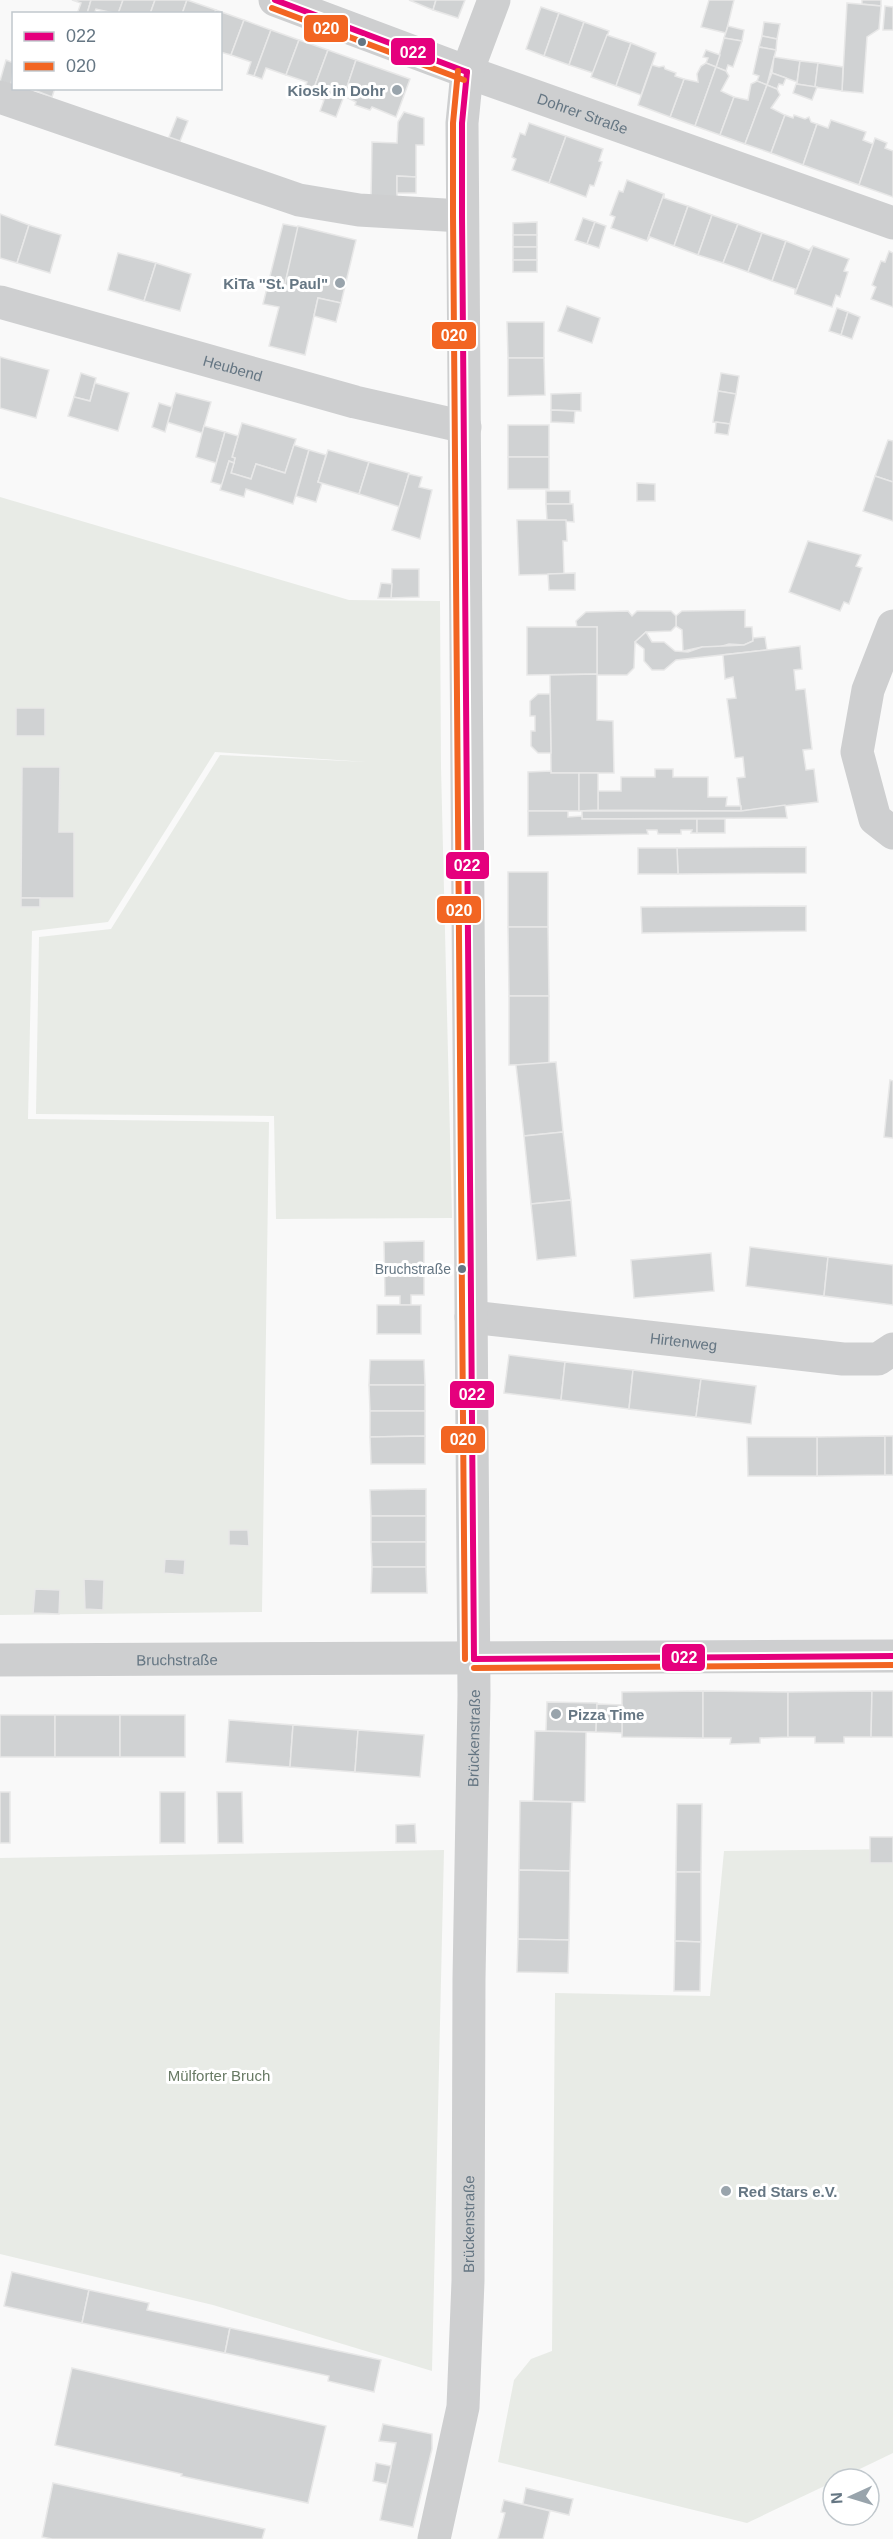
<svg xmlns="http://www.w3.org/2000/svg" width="893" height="2539" font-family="Helvetica,sans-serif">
<rect width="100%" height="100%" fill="#f9f9f9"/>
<g fill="#e8ebe6">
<polygon points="0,497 349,600 440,601 441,767 452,1218 276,1219 274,1116 36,1114 39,937 111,929 220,755 367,762 215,752 108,922 32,931 28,1119 269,1122 262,1612 0,1615"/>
<polygon points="893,1849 893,2453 839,2479 833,2479 833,2482 747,2523 498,2462 514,2380 531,2359 552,2351 555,1993 710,1996 724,1851"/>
<polygon points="444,1850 432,2371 213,2305 0,2254 0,1858"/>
</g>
<g fill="#d0d2d3" stroke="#e8e8e8" stroke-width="1.5">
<polygon points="72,0 91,0 87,14 77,14 81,3"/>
<polygon points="91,0 123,0 118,14 96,9 94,14 87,14"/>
<polygon points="123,0 155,0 150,14 118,14"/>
<polygon points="155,0 187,0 182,14 150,14"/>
<polygon points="187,0 216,10 214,14 182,14"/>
<polygon points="409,0 436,0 433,10"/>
<polygon points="436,0 465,0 458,18 433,10"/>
<polygon points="709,0 734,0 726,33 701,27"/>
<polygon points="862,0 881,0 881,6 862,4"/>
<polygon points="847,3 881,6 879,29 867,37 863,93 842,91"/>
<polygon points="885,6 893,7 893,30 883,30"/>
<polygon points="541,7 559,13 544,56 526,49"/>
<polygon points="216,10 244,20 231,55 220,52 220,14 214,14"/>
<polygon points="559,13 584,22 569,65 544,56"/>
<polygon points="244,20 271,30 254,76 247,74 251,62 231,55"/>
<polygon points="584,22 609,31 593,73 569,65"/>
<polygon points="764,22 780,24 777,39 762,36"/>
<polygon points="728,26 744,30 742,41 724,38"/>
<polygon points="271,30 299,40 286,75 266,68 262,79 254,76"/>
<polygon points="607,35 631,43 616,86 591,77"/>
<polygon points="762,36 777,39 776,50 759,47"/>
<polygon points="724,38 742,41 733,67 728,65 726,71 716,67"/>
<polygon points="299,40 328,50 311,96 303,93 307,82 286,75"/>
<polygon points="631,43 656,53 641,95 616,86"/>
<polygon points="759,47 776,50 767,85 757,81 759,76 753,74"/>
<polygon points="328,50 356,60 344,96 323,88 319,98 311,96"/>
<polygon points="706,50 720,55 716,67 706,63 708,58 703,57"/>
<polygon points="774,57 800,61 797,82 772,73"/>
<polygon points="6,60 14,63 11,85 0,81"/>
<polygon points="356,60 410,79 396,117 372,107 370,110 355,105 356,102 344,96"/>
<polygon points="800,61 818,63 815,87 797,84"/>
<polygon points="706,63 716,67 695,126 670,117 684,79 698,82 697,74 701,66"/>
<polygon points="818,63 843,67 842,91 815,87"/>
<polygon points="652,65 659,67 664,66 665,69 676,73 675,76 684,79 670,117 638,105"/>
<polygon points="716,67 726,71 729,76 721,91 734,97 720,135 695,126"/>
<polygon points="772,73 786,78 783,85 779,84 777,89 767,85"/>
<polygon points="757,81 767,85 745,144 720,135 734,97 748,100 751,84"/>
<polygon points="796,84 817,87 812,100 793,93"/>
<polygon points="767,85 777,89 780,95 771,108 785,115 771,153 745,144"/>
<polygon points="29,88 55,88 52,97"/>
<polygon points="323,88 344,96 336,117 320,111 324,100 319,98"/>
<polygon points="404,112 424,118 424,145 416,145 416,177 397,176 397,201 371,199 372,142 397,143 398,122"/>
<polygon points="785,115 793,118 794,115 805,119 809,117 811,122 817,124 803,165 771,153"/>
<polygon points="177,117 188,121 180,141 169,137"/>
<polygon points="831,120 866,132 863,140 873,144 859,185 803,165 817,124 828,128"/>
<polygon points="529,123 566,136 549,183 512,170 516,159 512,157 520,133 525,135"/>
<polygon points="566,136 603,149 599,161 602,162 594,186 590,185 586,197 549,183"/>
<polygon points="875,138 887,143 885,148 893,151 893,197 859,185"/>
<polygon points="397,176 416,177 416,193 397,193"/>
<polygon points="627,180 664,194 647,241 611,228 615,217 610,215 619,191 623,192"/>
<polygon points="664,194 664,198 688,206 674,246 650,237 647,241"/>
<polygon points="688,206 712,215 698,255 674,246"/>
<polygon points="0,214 29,225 17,263 0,258"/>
<polygon points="712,215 738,224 723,263 698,255"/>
<polygon points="583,218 595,222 587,244 575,240"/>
<polygon points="537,222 537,235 513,235 513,223"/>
<polygon points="595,222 606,226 599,248 587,244"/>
<polygon points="283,224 299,227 284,288 268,284"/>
<polygon points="738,224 762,233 748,272 723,263"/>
<polygon points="29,225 61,235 50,273 17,263"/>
<polygon points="298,226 356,240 341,303 318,298 305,355 269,346 279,307 263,304 268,284 284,288"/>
<polygon points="762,233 786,241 772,281 748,272"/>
<rect x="513" y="235" width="24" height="12"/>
<polygon points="786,241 809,250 813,246 795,294 795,289 772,281"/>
<polygon points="813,246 849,259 844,271 848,272 840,297 836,295 832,307 795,294"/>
<rect x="513" y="247" width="24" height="13"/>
<polygon points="889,251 893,253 893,307 871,299 876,287 872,285 881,261 885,262"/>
<polygon points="118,253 156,263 144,301 108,290"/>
<rect x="513" y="260" width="24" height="12"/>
<polygon points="156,263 191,274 180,311 144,301"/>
<polygon points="318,298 341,303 336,322 314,316"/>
<polygon points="567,306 600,318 592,343 558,331"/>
<polygon points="837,308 848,312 841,335 829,331"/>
<polygon points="848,312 860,317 852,339 841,335"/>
<polygon points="507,322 544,322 544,358 508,358"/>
<polygon points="0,357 49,370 36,418 0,408"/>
<polygon points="508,358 544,358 545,395 508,396"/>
<polygon points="81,373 96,378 90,401 74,397"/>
<polygon points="721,373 739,376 736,394 718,391"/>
<polygon points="95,383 129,393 118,431 68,416 74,397 90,401"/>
<polygon points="718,391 736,394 730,424 713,422"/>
<polygon points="176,393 211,402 202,433 167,422"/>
<polygon points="581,393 581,411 551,410 551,394"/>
<polygon points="159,403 172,407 165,432 152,427"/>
<polygon points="551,410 575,411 574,423 551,422"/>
<polygon points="716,422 730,424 728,435 715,433"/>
<polygon points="242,423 296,439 285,473 256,464 251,479 231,473 235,458 232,457"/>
<rect x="508" y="425" width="41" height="32"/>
<polygon points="204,426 225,432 216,463 196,457"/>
<polygon points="225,432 238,436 232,457 235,458 234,463 229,461 222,485 211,482"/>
<polygon points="888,440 893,441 893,482 875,476"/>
<polygon points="294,445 309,450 293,504 246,489 244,497 220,490 229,461 234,463 231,473 251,479 256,464 285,473"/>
<polygon points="309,450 326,455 318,482 322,483 316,502 296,496"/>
<polygon points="328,450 369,462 359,494 318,482"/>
<rect x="508" y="457" width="41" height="32"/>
<polygon points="369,462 409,473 400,507 359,494"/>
<polygon points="409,474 422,477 419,487 432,490 420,539 392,530"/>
<polygon points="875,476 893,482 893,521 863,511"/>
<polygon points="637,483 655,484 655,501 637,501"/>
<rect x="546" y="491" width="24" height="13"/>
<polygon points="546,504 573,504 574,522 547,520"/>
<polygon points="517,520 566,520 567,541 563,541 564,574 519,575"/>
<polygon points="808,541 861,555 856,566 862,568 849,604 844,602 840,611 789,592"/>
<polygon points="392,569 419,569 419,597 391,598"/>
<polygon points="575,573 575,590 549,590 548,574"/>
<polygon points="381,583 392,584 391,598 378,598"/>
<polygon points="745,610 745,627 752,627 753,641 744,645 729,644 716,648 702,647 683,651 682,630 676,626 676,616 682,611"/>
<polygon points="628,611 632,616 637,611 671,611 676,616 676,626 671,631 646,632 635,642 634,668 627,675 597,675 597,627 577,627 576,621 586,612"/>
<polygon points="527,627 597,627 597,674 527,675"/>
<polygon points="646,632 652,642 664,642 675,651 688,652 702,647 744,645 753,641 753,638 765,637 767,650 676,660 664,670 652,670 644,661 644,649 635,642"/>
<polygon points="800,646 802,669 794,670 796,690 805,689 812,749 803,750 806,770 814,769 818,802 741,811 737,778 745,777 743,757 735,758 727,699 736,698 733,677 725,679 723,655"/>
<polygon points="597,674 597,720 613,721 614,773 551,773 550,675"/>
<polygon points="538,694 550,694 551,753 538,753 531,746 531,731 535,731 535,716 530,716 530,701"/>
<rect x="16" y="708" width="29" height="28"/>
<polygon points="22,767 60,767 59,832 74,832 74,898 21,898"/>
<polygon points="655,769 673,769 673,777 708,777 708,797 727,797 726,806 741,806 741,811 598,810 598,791 621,791 621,777 655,777"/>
<polygon points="551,771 551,773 579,773 579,811 528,811 528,772"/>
<polygon points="579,773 598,773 598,810 579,811"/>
<polygon points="785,805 787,818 582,819 582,811 741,811"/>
<polygon points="528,811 568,811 568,817 582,816 582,819 697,819 697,833 691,833 692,830 681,830 681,834 658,834 657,830 647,830 648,834 528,836"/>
<rect x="697" y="819" width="28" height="14"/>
<polygon points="806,847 806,873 678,874 677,848"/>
<polygon points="638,848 677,848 678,874 638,874"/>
<rect x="508" y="872" width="40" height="55"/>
<rect x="21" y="898" width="19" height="9"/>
<polygon points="806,906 806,931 642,933 641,907"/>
<polygon points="508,927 548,927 549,996 509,996"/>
<polygon points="509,996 549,996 549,1064 509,1065"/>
<polygon points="556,1062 563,1132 524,1136 516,1065"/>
<polygon points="890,1080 893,1081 893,1138 884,1137"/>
<polygon points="563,1132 571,1200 531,1204 524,1136"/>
<polygon points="571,1200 576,1256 537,1260 531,1204"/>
<polygon points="424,1241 424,1295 411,1295 411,1305 400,1305 400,1296 385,1296 384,1242"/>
<polygon points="750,1247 828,1257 824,1296 746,1286"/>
<polygon points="711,1253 714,1291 634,1298 631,1260"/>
<polygon points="828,1257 893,1265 893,1305 824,1296"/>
<rect x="377" y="1305" width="44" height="29"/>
<polygon points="509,1355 565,1362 561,1400 504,1393"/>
<polygon points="370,1360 424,1360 425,1385 369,1385"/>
<polygon points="565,1362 633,1370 629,1409 561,1400"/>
<polygon points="633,1370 701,1379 696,1417 629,1409"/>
<polygon points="701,1379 756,1386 751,1424 696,1417"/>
<polygon points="369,1385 425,1385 425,1411 370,1411"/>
<polygon points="370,1411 425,1411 425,1436 370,1437"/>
<polygon points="425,1436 425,1464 371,1464 370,1437"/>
<polygon points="885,1436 885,1475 817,1476 817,1437"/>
<rect x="885" y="1436" width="8" height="39"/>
<polygon points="747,1437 817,1437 817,1476 748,1476"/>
<polygon points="426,1489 426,1516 371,1516 370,1490"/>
<rect x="371" y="1516" width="55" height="26"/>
<polygon points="229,1530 248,1530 249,1546 229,1545"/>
<polygon points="371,1542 426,1542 426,1567 372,1567"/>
<polygon points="165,1559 185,1560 184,1575 164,1573"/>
<polygon points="372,1567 426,1567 427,1593 371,1593"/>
<polygon points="84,1579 104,1580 103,1610 85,1609"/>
<polygon points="35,1589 60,1590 59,1614 33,1613"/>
<polygon points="703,1691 703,1738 622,1737 622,1692"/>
<polygon points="703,1691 788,1692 788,1737 760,1738 760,1743 730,1744 731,1738 703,1738"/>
<polygon points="872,1691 871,1737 844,1737 844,1743 815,1743 815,1737 788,1737 788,1692"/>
<polygon points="872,1691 893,1691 893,1737 871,1737"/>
<polygon points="547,1702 597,1703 596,1732 546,1731"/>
<polygon points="597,1704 622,1705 622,1733 596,1732"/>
<rect x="0" y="1715" width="55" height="42"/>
<rect x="55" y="1715" width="65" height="42"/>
<rect x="120" y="1715" width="65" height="42"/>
<polygon points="229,1720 293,1725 290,1767 226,1762"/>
<polygon points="293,1725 358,1730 355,1772 290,1767"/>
<polygon points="358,1730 424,1735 420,1777 355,1772"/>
<polygon points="535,1731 586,1732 585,1802 533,1801"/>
<rect x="0" y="1792" width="10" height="51"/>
<rect x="160" y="1792" width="25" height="51"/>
<polygon points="217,1792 242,1792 243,1843 218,1843"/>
<polygon points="520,1801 572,1802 570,1871 519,1870"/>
<polygon points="677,1804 702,1804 701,1872 676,1872"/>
<polygon points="415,1824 416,1843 396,1843 396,1825"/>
<rect x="870" y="1837" width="23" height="26"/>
<polygon points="519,1870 570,1871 569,1940 518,1939"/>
<polygon points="676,1872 701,1872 701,1942 675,1941"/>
<polygon points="518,1939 569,1940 568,1973 517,1972"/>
<polygon points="675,1941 701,1942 700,1991 674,1991"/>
<polygon points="12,2272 89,2290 82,2323 4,2306"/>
<polygon points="89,2290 149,2303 147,2310 230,2328 225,2353 82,2323"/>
<polygon points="230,2328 381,2360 374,2392 328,2381 329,2376 225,2353"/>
<polygon points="72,2368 326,2426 308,2503 181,2476 182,2474 55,2445"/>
<polygon points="383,2424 432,2434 432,2449 413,2527 380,2520 396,2443 379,2441"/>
<polygon points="376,2463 391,2466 387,2484 373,2481"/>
<polygon points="53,2483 265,2529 262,2539 52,2539 42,2537"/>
<polygon points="526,2488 573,2499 569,2515 523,2504"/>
<polygon points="504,2500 550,2511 543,2539 498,2539 505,2513 501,2512"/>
</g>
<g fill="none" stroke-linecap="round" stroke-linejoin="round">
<g stroke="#cecfd0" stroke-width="33">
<path id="s1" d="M275,0L467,72L893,223"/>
<polyline points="0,97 299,200 359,210 462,216"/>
<path id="s2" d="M0,302L355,402L465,427"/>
<polyline points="893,626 868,690 857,752 875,819 893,833"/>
<path id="s3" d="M471,1317L843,1359H878L893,1349"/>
<path id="s4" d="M0,1660L893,1656"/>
<path id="s5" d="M434,2539L463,2407L468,2281L469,1979L474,1695L462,123L467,72L494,0"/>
</g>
<defs>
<g id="bus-1">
<polyline points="275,0 467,72"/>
<polyline points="467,72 462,123 462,216 474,1659"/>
<polyline points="474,1659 893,1656"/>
</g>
<g id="bus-2">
<polyline points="272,8 464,80"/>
<polyline points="458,71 453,123 453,216 465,1659"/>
<polyline points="474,1668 893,1665"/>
</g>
</defs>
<use href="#bus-1" stroke="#fff" stroke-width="10"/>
<use href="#bus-2" stroke="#fff" stroke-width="10"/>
<use href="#bus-1" stroke="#e5007d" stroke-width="6"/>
<use href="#bus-2" stroke="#f26522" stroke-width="6"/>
</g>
<g fill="#657683" stroke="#fff" stroke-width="2">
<circle cx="362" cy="42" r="5"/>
<circle cx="462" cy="1269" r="5"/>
</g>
<g fill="#99a4ac" stroke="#fff" stroke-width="2">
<circle cx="397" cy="90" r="6"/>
<circle cx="340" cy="283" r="6"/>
<circle cx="556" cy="1714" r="6"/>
<circle cx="726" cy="2191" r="6"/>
</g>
<g text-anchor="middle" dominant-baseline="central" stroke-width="6" stroke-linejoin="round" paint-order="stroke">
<g font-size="14" fill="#657683" stroke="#fff" text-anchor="end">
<text x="451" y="1269">Bruchstraße</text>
</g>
<g font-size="15" font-weight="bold" fill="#657683" stroke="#fff" text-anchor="end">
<text x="385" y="90">Kiosk in Dohr</text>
<text x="328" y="283">KiTa "St. Paul"</text>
<text x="568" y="1714" text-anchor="start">Pizza Time</text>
<text x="738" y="2191" text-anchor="start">Red Stars e.V.</text>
</g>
<g font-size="15" fill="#657683" stroke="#fff">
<text stroke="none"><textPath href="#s1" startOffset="328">Dohrer Straße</textPath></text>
<text stroke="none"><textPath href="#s2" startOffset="242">Heubend</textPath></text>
<text stroke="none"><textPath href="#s3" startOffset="214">Hirtenweg</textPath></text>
<text stroke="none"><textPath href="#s4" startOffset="177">Bruchstraße</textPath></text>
<text stroke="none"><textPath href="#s5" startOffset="804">Brückenstraße</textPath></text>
<text stroke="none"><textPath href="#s5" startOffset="318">Brückenstraße</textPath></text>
</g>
<g font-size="15" fill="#687a64" stroke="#fff">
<text x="219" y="2075">Mülforter Bruch</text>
</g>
</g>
<g stroke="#fff" stroke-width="2">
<rect x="303" y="14" width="46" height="29" rx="6" fill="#f26522"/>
<rect x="390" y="37" width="46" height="29" rx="6" fill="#e5007d"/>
<rect x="431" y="321" width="46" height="29" rx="6" fill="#f26522"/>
<rect x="445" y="851" width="45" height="29" rx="6" fill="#e5007d"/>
<rect x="436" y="895" width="46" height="29" rx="6" fill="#f26522"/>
<rect x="449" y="1380" width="46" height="29" rx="6" fill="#e5007d"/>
<rect x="440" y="1425" width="46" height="29" rx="6" fill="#f26522"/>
<rect x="661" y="1643" width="45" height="29" rx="6" fill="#e5007d"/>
</g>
<g font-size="16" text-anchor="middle" font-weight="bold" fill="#fff">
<text x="326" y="34">020</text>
<text x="413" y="58">022</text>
<text x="454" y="341">020</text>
<text x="467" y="871">022</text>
<text x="459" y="916">020</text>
<text x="472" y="1400">022</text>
<text x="463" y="1445">020</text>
<text x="684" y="1663">022</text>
</g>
<rect x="12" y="12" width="210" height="78" fill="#ffffff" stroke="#c1c8cd" stroke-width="1.5"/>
<rect x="24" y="32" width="30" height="9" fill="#e5007d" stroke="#c1c8cd" stroke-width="1.5"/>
<text x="66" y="42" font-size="18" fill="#657683">022</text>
<rect x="24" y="62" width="30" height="9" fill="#f26522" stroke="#c1c8cd" stroke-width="1.5"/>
<text x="66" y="72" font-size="18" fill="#657683">020</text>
<g transform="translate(851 2497) rotate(266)"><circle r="28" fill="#ffffff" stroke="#c1c8cd" stroke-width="1.5"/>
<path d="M0-4.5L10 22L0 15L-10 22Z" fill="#99a4ac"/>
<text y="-9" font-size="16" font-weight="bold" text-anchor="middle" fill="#657683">N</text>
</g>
</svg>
